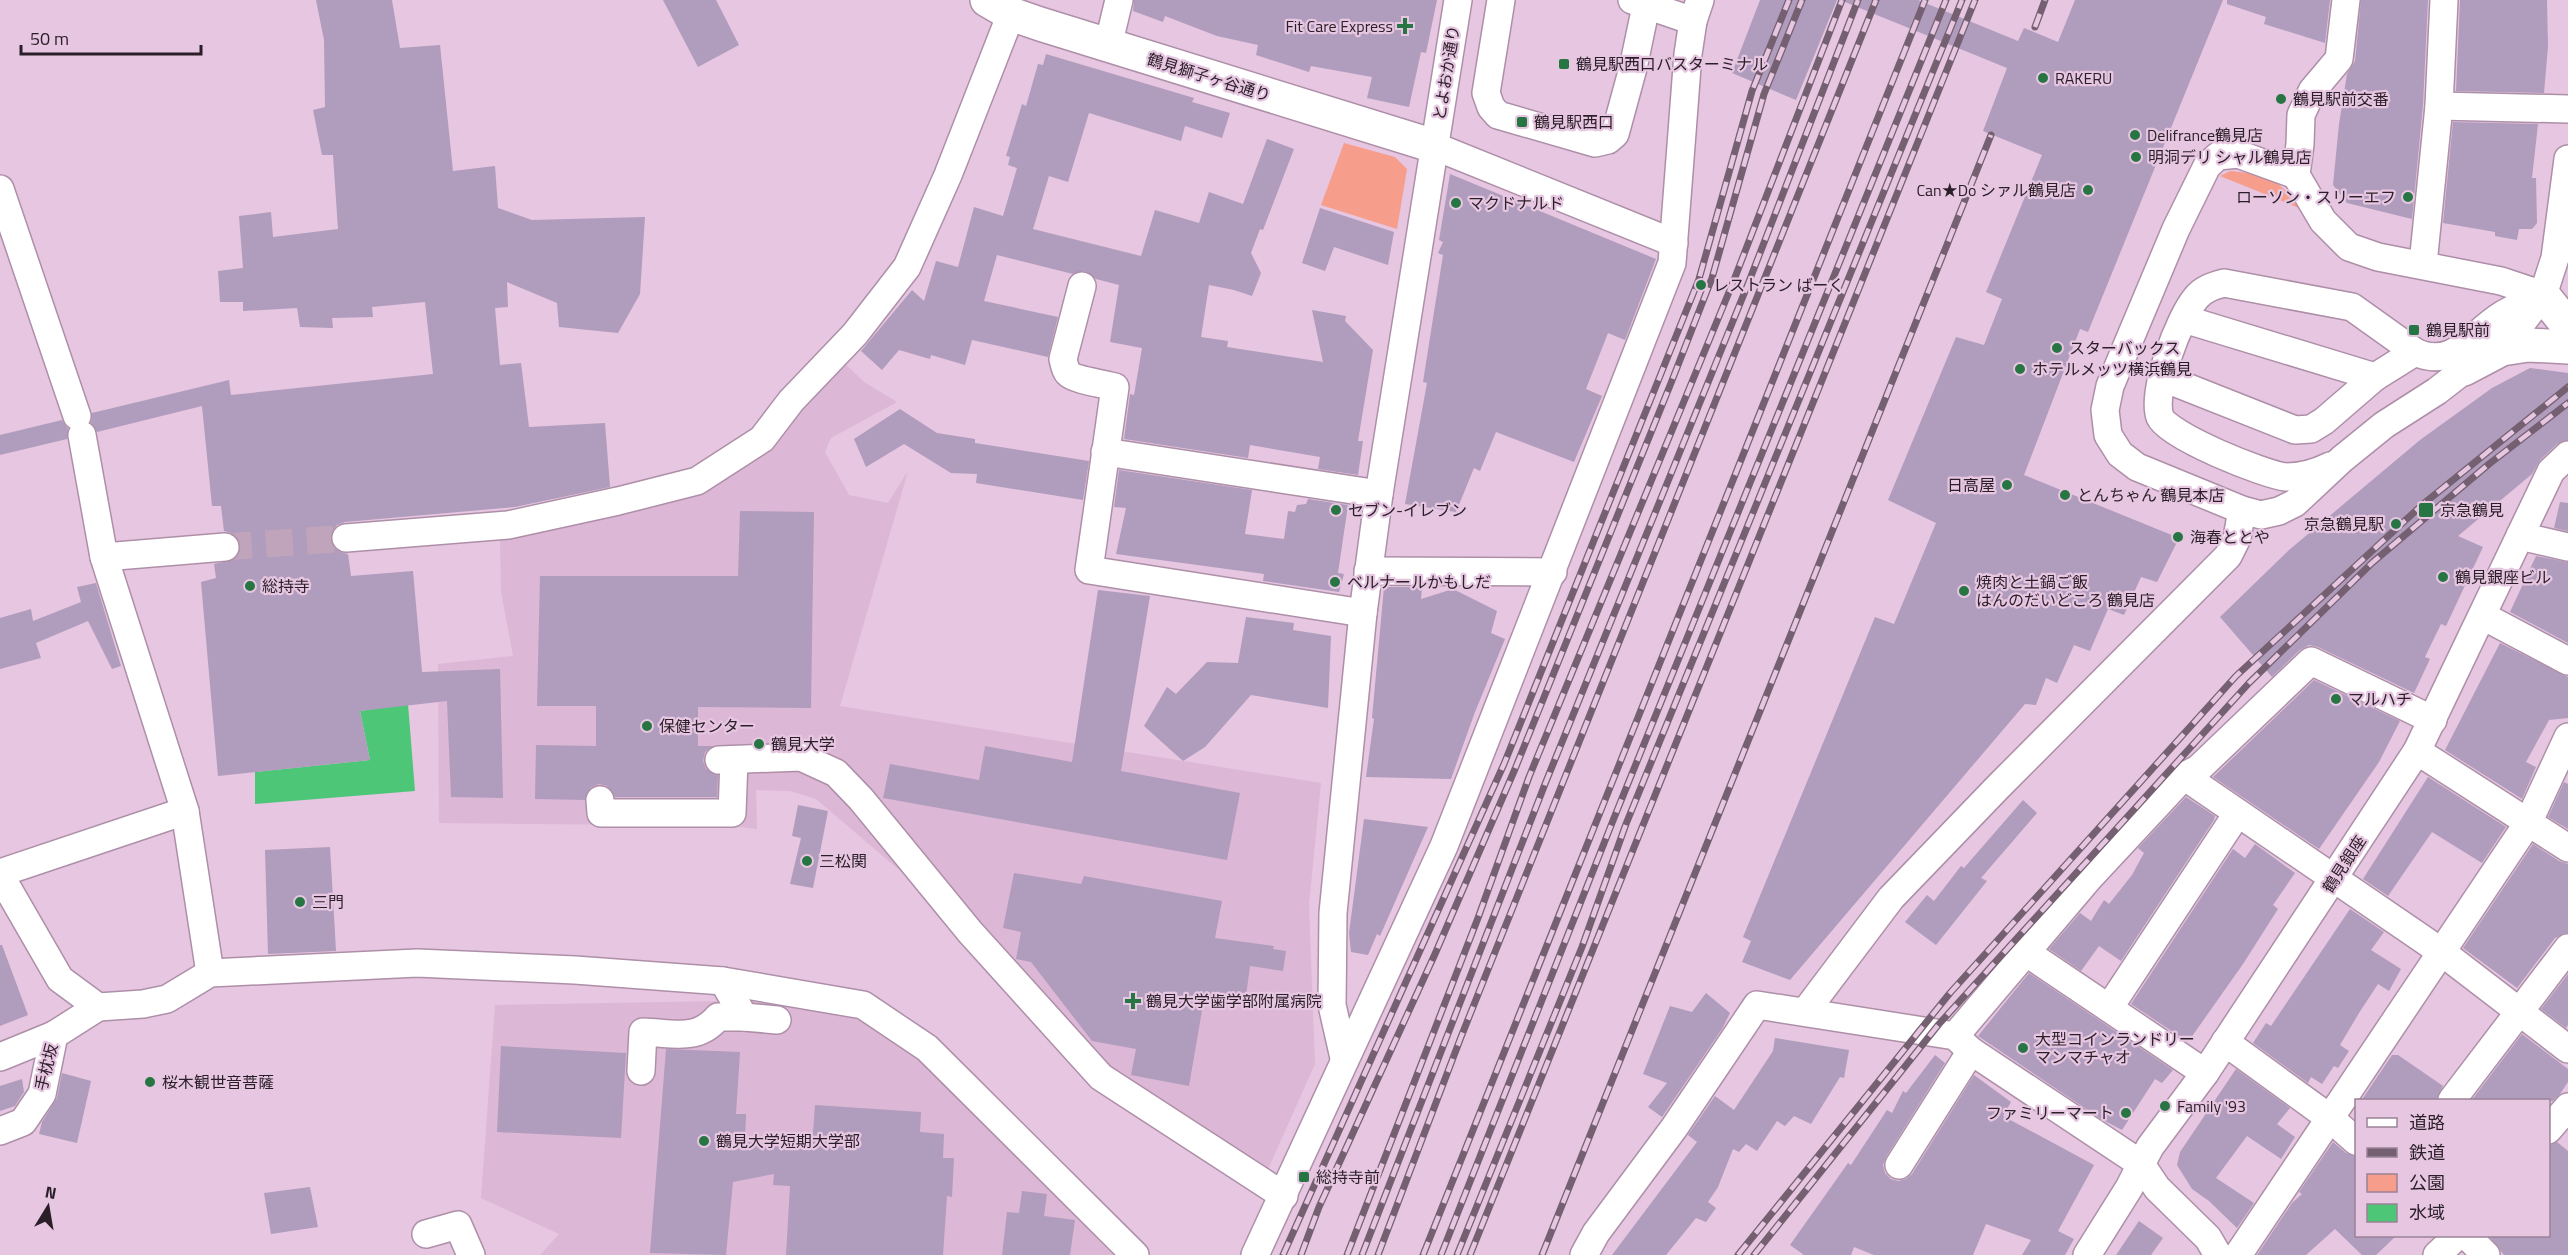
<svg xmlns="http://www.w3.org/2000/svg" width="2568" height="1255" font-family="'Titillium Web','Noto Sans JP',sans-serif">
<rect width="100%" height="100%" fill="#e6c6e0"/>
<g fill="#ddb7d6">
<polygon points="839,358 864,382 897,402 831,438 825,452 849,495 888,503 908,471 840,706 1321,783 1309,905 1315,1064 1257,1194 1189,1152 1084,1066 918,886 816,799 790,791 756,790 757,829 728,826 439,823 438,664 513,656 501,592 500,539 503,530 720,477"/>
<polygon points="778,1000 847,1010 915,1053 1113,1255 540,1255 559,1234 481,1198 495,1005"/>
</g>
<g fill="#f69d8b">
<polygon points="1344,143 1395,157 1407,169 1397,229 1321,205"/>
<path d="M2230,171C2263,174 2281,179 2299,208L2220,176Z"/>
</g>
<polygon fill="#4dc678" points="408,704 415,791 255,804 255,772 370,760 360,711"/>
<g fill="#b09cbc">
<polygon points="316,0 392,0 400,48 440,45 453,171 495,166 498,208 532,220 645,217 640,294 618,333 559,327 557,303 507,282 508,307 495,308 500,365 521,363 529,427 605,423 610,487 515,507 345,522 337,525 332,532 330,540 333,547 340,552 348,554 351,576 413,571 422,672 500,669 503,798 451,797 447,701 360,711 370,760 218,776 201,582 216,578 214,564 233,560 239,554 241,546 238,538 231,533 224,531 221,506 212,506 202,406 97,432 91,423 92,413 229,380 231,395 433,374 425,302 372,307 373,317 332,318 333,328 300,327 297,308 243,311 243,302 220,302 218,271 243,268 239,216 271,212 273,237 338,229 333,155 322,155 313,110 325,107 324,40"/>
<polygon points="663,0 716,0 739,45 698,67"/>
<polygon points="1134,0 1437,0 1426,53 1421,52 1409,107 1367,98 1372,77 1311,66 1309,72 1256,55 1258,45 1217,36 1165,16 1163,22 1133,11"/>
<polygon points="1760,0 1837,0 1796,100 1732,73"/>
<polygon points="1840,0 1918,0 2018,41 2024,28 2058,42 2075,0 2223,0 2088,332 2080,329 2024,475 2179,538 2157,582 2141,577 2124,615 2108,609 2090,651 2074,645 2057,683 2046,678 2036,705 2025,704 1790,980 1742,962 1751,941 1743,937 1875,617 1894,624 1936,523 1888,500 1956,337 1984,345 2002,299 1986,292 2042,155 1983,131 2007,68"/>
<polygon points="2227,0 2330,0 2325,43 2264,24 2266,17 2227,4"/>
<polygon points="2361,0 2428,0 2423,105 2412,219 2347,203 2333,185 2339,124 2347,74 2355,61"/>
<polygon points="2460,0 2547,0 2548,46 2544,93 2456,91"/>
<polygon points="1046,54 1194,98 1192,102 1230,113 1222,138 1185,126 1181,141 1089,113 1068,182 1049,176 1033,229 1141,256 1155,210 1199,223 1209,192 1243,204 1267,139 1294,149 1263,230 1260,229 1251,253 1261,273 1252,296 1234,290 1209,285 1201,337 1228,341 1227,347 1323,362 1312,310 1346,316 1345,321 1373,350 1358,441 1363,441 1358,475 1318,469 1320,457 1250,445 1248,458 1124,439 1130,394 1134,395 1142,348 1110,342 1119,285 1096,279 1085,271 1073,274 997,255 984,301 1058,317 1048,357 972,340 965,365 931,355 930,359 899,350 882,370 861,351 912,290 924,301 936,261 958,267 974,207 1003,216 1017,168 1008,165 1010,157 1006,156 1022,104 1026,106 1038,64 1043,65"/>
<polygon points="2453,122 2538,124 2532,178 2536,178 2537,223 2532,229 2519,229 2517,240 2495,236 2495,232 2443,223"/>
<polygon points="1450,174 1656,259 1625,340 1608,333 1586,389 1602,396 1574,462 1496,432 1480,471 1474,468 1456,512 1405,504 1427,383 1423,382 1443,255 1438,253 1443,242 1439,240"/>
<polygon points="1320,208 1394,232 1388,265 1334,247 1325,271 1302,263"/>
<polygon points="2530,368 2568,373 2568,440 2557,444 2540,460 2532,474 2458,536 2483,547 2446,626 2441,624 2425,657 2430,659 2414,693 2318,647 2309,645 2300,650 2272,677 2220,617 2289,550 2420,440 2492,388"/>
<polygon points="900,409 937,433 975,439 975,443 1089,461 1083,500 976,483 977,474 951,473 904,444 866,467 854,439"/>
<polygon points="62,420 68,429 67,439 0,455 0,435"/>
<polygon points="1119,470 1252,490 1245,534 1284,539 1288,511 1295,512 1297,505 1306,504 1308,499 1348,505 1338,573 1344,574 1339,592 1263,581 1264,574 1116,554 1126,508 1114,507"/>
<polygon points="2560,502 2568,503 2568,531 2554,528"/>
<polygon points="740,511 814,512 811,708 698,707 698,746 713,746 705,752 703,761 706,769 718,775 717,797 615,797 607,786 599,784 591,787 585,800 535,799 536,745 596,746 596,706 537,706 540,576 738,576"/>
<polygon points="2536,556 2568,562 2568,643 2510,612"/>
<polygon points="96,583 121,666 112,669 88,621 36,643 41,658 0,669 0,618 31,609 33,621 81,602 77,587"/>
<polygon points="1384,587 1422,587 1421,599 1453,589 1497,611 1491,633 1505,639 1475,712 1451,779 1366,777 1374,719 1372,718"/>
<polygon points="1098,590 1150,596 1121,771 1240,793 1227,860 883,798 890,764 979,780 985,746 1072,762"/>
<polygon points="1246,617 1294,623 1293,630 1331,636 1328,708 1251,695 1205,747 1183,761 1144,726 1167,687 1176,694 1207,662 1238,663"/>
<polygon points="2500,643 2568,677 2568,718 2549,720 2526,762 2536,767 2522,799 2445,750"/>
<polygon points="2314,680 2400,721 2379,762 2319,849 2213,777"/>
<polygon points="2428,777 2506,827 2482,863 2432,832 2388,896 2363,879"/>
<polygon points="2564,782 2568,784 2568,829 2548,817"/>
<polygon points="2186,797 2215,816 2214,820 2121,961 2099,946 2081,971 2049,949 2080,913 2091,921 2104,900 2109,904 2132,875 2144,853 2138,848"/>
<polygon points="2023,800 2037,813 1981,878 1987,881 1936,945 1905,922 1927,895 1934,901 1961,866 1964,868"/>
<polygon points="798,805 828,811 813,888 790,884 801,838 792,836"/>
<polygon points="1364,819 1428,827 1380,936 1377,934 1368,955 1351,952 1349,933"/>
<polygon points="2255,844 2295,873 2273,905 2278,909 2243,964 2188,1042 2131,1004 2233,849 2245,858"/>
<polygon points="2533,844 2559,861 2568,864 2568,933 2555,938 2517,988 2463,948"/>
<polygon points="330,847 336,951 268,954 265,850"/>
<polygon points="1014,873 1081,884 1084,876 1222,901 1215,938 1274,946 1273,949 1286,951 1283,971 1250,966 1245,1004 1204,999 1189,1086 1131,1075 1136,1049 1092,1041 1031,962 1016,959 1021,932 1003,928"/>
<polygon points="2350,909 2384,932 2371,950 2401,969 2389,991 2378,984 2359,1013 2340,1045 2349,1051 2338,1068 2334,1066 2322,1084 2311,1077 2308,1083 2253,1043 2266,1023 2271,1026"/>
<polygon points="0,945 2,945 28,1015 0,1026"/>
<polygon points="2029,973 2173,1070 2162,1083 2155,1079 2122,1130 2101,1119 1978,1036"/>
<polygon points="2568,974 2568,1025 2566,1028 2541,1009"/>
<polygon points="1706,993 1730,1013 1722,1029 1662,1117 1648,1107 1667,1083 1643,1074 1670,1006 1692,1012"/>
<polygon points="2522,1034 2568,1069 2568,1082 2560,1094 2553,1101 2471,1101"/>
<polygon points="1775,1038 1849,1050 1844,1078 1840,1077 1811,1124 1794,1116 1785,1126 1777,1121 1757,1151 1746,1144 1739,1152 1733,1149 1718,1187 1708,1202 1716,1208 1706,1222 1696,1218 1666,1255 1612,1255 1697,1142 1688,1135 1715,1096 1734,1110 1773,1051"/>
<polygon points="501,1046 626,1053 621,1138 497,1132"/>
<polygon points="666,1049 740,1052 736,1114 746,1114 745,1142 812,1146 815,1105 921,1112 920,1132 944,1134 943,1158 954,1158 952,1197 947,1196 943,1255 786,1255 790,1186 773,1185 774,1174 733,1182 726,1255 650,1253"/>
<polygon points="1935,1055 1945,1063 1886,1157 1883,1165 1885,1173 1891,1179 1898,1181 1906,1179 1912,1174 1974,1075 2011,1102 2003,1116 2094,1165 2058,1231 2074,1239 2065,1255 2022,1255 2031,1240 1986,1224 1973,1255 1874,1255 1854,1247 1851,1255 1804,1255 1790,1245 1848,1163 1851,1165 1887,1110 1892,1113 1903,1091 1906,1093"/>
<polygon points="2392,1055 2398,1055 2443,1086 2436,1101 2361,1101"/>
<polygon points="2236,1069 2290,1108 2277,1124 2295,1137 2281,1159 2247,1136 2216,1178 2254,1203 2237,1228 2209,1201 2192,1189 2177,1165 2180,1152"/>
<polygon points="62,1073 91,1081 77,1143 39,1134 42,1122 57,1098"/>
<polygon points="22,1079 24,1092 15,1106 0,1111 0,1086"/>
<polygon points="2333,1142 2346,1153 2356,1156 2356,1236 2396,1236 2376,1255 2362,1255 2335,1229 2306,1255 2257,1255 2292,1203 2302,1194 2299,1192"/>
<polygon points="2557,1142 2568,1151 2568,1255 2504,1255 2489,1236 2548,1236 2548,1145"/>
<polygon points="310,1187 318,1227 271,1234 264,1193"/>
<polygon points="1022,1191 1047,1194 1044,1216 1075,1220 1070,1255 1002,1255 1007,1212 1019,1213"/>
<polygon points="2139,1221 2163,1238 2151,1255 2116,1255"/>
</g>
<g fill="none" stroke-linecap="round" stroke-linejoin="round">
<polyline stroke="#c0a4bb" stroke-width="27" stroke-dasharray="27 14" stroke-linecap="butt" points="225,547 346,538"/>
<defs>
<g id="minor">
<polyline points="1501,0 1486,93 1491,107 1498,115 1595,143 1608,140 1615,134 1633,68 1646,6"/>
<polyline points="1632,0 1693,21"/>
<polyline points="2346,0 2339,59 2312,91 2301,115 2300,144 2296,175 2323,221 2349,247 2378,257 2501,281 2543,295"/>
<polyline points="1108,46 1119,0"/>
<polyline points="2439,106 2568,109"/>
<polyline points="1434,146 1674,243"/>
<polyline points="2296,175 2238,154 2218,156 2207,166 2176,229 2110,386 2105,410 2108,435 2120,454 2137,467 2242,510 2261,515 2279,511 2295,503 2342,459 2384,425 2437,391 2517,329 2543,295 2555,258 2568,159"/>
<polyline points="0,189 77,416"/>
<polyline points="2423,264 2439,106 2444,0"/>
<path d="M1082,286L1063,359C1064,363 1065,370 1068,373C1074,380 1105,384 1115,387L1089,570L1363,613"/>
<polyline points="2184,319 2375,377"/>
<polyline points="2161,377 2295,430 2311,429 2324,421 2375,377 2415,352"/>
<polyline points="82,435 104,557 185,811 210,973"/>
<polyline points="1105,452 1379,494"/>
<path d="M2330,466C2316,473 2302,477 2286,477C2265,475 2168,436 2160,417C2151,392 2179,318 2196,298C2203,289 2213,286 2224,283L2352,307L2415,352C2454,370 2471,334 2502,315C2513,308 2527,303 2540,297"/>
<polyline points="2520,536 2568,547"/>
<polyline points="346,538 508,525 618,501 697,481 762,439 791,401 855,334 907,267 948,175 1011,14"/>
<polyline points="104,557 225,547"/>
<polyline points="1368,571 1553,572"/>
<polyline points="2483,616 2568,661"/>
<polyline points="2417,751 2568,848"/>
<polyline points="719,760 801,757 836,773 861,799 970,932 1101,1077 1284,1196"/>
<polyline points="2184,776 2443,953 2568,1049"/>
<polyline points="600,800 601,813 732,813 734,760"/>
<polyline points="0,873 185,811"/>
<polyline points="0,875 60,979 98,1007 143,1004 167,999 210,973 417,963 575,970 723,981 863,1005 927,1048 1135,1255"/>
<polyline points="2027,953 2205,1073"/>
<polyline points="2109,1008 2237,814"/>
<polyline points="1805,1012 1891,898 1997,788 2228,556 2237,538 2242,510"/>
<polyline points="744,1017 777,1020"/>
<polyline points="1955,1036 2089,878 2184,776 2198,769 2311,661 2433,720"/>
<polyline points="2225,1042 2331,1119 2356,1141"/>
<polyline points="0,1057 54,1035"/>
<polyline points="1344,1058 1332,1005 1333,913 1363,613 1379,494 1458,0"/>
<path d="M641,1071L643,1032C673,1033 697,1042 718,1017H744L723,981"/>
<polyline points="2452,1100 2568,948"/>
<polyline points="2548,1130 2568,1107"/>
<polyline points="0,1131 23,1122 42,1094 54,1035 98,1007"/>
<polyline points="1899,1165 1971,1051"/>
<polyline points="426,1234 458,1225 471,1255"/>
<polyline points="2467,1236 2486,1255"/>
<polyline points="1255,1255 1444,846 1672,263 1688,54 1693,21 1700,0"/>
<polyline points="1584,1255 1596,1233 1674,1128 1757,1005 1955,1036 1971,1051 2141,1164 2157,1188 2208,1238 2218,1255"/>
<polyline points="2087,1255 2129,1188 2150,1147 2205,1073 2417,751 2551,471 2568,455"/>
<polyline points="2238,1255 2528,823 2568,737"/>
<polyline points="2437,1255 2457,1236"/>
</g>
<g id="major">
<polyline points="987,0 1011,14 1040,24 1434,146"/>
<polyline points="2543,295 2568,326"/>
<polyline points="2464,369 2502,349 2528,345 2568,347"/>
</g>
</defs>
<use href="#minor" stroke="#ae8fa8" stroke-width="30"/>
<use href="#major" stroke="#ae8fa8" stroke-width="36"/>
<use href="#minor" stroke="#fff" stroke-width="27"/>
<use href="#major" stroke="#fff" stroke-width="33"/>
<defs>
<g id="rail">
<polyline points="2035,27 2045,0"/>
<polyline points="1283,1255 1504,764 1699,279 1752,91 1789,0"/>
<polyline points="1301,1255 1319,1207 1435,954 1515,769 1671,383 1712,278 1764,94 1802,0"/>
<polyline points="1347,1255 1478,918 1529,777 1734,280 1842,0"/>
<polyline points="1362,1255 1545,784 1748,284 1858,0"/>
<polyline points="1378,1255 1461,1037 1876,0"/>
<polyline points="1423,1255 1925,0"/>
<polyline points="1441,1255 1614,818 1946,0"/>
<polyline points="1457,1255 1582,947 1626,824 1962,0"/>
<polyline points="1470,1255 1975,0"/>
<polyline points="1542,1255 1991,135"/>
<polyline points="1738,1255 1950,993 2236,676 2422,505 2568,387"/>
<polyline points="1754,1255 1939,1024 2249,683 2373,562 2489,464 2568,403"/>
</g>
</defs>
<use href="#rail" stroke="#746070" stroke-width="7"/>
<use href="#rail" stroke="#e6c6e0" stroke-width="4.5" stroke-dasharray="14" stroke-linecap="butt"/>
</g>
<g fill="#287544" stroke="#e6c6e0" stroke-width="2">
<path d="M1402 17h6v6h6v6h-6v6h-6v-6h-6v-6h6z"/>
<rect x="1558" y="58" width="12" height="12" rx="3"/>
<circle cx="2043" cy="78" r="6"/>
<circle cx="2281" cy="99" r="6"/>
<rect x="1516" y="116" width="12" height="12" rx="3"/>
<circle cx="2135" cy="135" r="6"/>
<circle cx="2136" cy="157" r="6"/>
<circle cx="2088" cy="190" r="6"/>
<circle cx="2408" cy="197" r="6"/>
<circle cx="1456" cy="203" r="6"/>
<circle cx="1701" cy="285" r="6"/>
<rect x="2408" y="324" width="12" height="12" rx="3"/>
<circle cx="2057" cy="348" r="6"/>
<circle cx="2020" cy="369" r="6"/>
<circle cx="2007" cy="485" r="6"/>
<circle cx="2065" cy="495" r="6"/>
<circle cx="1336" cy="510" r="6"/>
<rect x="2418" y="502" width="16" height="16" rx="3"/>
<circle cx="2396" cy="524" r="6"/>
<circle cx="2178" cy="537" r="6"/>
<circle cx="2443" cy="577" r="6"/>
<circle cx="1335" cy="582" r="6"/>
<circle cx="250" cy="586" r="6"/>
<circle cx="1964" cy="591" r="6"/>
<circle cx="2336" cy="699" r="6"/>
<circle cx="647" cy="726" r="6"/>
<circle cx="759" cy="744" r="6"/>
<circle cx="807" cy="861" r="6"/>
<circle cx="300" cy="902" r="6"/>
<path d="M1130 992h6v6h6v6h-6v6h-6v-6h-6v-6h6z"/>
<circle cx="2023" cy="1048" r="6"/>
<circle cx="150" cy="1082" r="6"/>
<circle cx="2165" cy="1106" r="6"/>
<circle cx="2126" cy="1113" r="6"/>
<circle cx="704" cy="1141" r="6"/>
<rect x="1298" y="1171" width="12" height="12" rx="3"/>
</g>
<g text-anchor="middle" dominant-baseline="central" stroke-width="4.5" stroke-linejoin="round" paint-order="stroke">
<g font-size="16" fill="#2a1e28" stroke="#e6c6e0" text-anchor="start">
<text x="1393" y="26" text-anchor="end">Fit Care Express</text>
<text x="1576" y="64">鶴見駅西口バスターミナル</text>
<text x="2055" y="78">RAKERU</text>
<text x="2293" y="99">鶴見駅前交番</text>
<text x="1534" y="122">鶴見駅西口</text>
<text x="2147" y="135">Delifrance鶴見店</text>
<text x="2148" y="157">明洞デリ シャル鶴見店</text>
<text x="2076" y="190" text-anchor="end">Can★Do シァル鶴見店</text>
<text x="2396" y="197" text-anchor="end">ローソン・スリーエフ</text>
<text x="1468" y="203">マクドナルド</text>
<text x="1713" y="285">レストラン ばーく</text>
<text x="2426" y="330">鶴見駅前</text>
<text x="2069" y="348">スターバックス</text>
<text x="2032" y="369">ホテルメッツ横浜鶴見</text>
<text x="1995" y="485" text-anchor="end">日高屋</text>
<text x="2077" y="495">とんちゃん 鶴見本店</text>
<text x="1348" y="510">セブン-イレブン</text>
<text x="2440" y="510">京急鶴見</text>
<text x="2384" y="524" text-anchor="end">京急鶴見駅</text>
<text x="2190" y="537">海春ととや</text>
<text x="2455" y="577">鶴見銀座ビル</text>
<text x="1347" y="582">ベルナールかもしだ</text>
<text x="1976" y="582">焼肉と土鍋ご飯<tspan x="1976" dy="18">はんのだいどころ 鶴見店</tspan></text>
<text x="262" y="586">総持寺</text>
<text x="2348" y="699">マルハチ</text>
<text x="659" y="726">保健センター</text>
<text x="771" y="744">鶴見大学</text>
<text x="819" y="861">三松関</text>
<text x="312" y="902">三門</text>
<text x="1146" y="1001">鶴見大学歯学部附属病院</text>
<text x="2035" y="1039">大型コインランドリー<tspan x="2035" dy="18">マンマチャオ</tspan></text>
<text x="162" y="1082">桜木観世音菩薩</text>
<text x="2177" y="1106">Family '93</text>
<text x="2114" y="1113" text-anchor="end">ファミリーマート</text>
<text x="716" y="1141">鶴見大学短期大学部</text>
<text x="1316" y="1177">総持寺前</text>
</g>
<g font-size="16" fill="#2a1e28" stroke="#e6c6e0">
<text transform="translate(1446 73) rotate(-81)">とよおか通り</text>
<text transform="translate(1209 77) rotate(17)">鶴見獅子ヶ谷通り</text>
<text transform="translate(2344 864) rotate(-57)">鶴見銀座</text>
<text transform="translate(46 1067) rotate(-76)">手枕坂</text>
</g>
</g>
<rect x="2355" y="1099" width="195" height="138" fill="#e6c6e0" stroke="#9b8396" stroke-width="1.5"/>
<rect x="2367" y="1118" width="30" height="9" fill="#ffffff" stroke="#9b8396" stroke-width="1.5"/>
<text x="2409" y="1129" font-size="18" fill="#2a1e28">道路</text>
<rect x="2367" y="1148" width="30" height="9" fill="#746070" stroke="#9b8396" stroke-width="1.5"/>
<text x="2409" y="1159" font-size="18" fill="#2a1e28">鉄道</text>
<rect x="2367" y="1174" width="30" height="18" fill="#f69d8b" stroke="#9b8396" stroke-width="1.5"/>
<text x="2409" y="1189" font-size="18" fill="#2a1e28">公園</text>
<rect x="2367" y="1204" width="30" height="18" fill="#4dc678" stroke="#9b8396" stroke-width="1.5"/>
<text x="2409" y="1219" font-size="18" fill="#2a1e28">水域</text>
<g transform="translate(48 1207) rotate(11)" stroke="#e6c6e0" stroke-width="4.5" paint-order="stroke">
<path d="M0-4.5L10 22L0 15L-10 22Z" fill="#2a1e28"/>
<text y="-9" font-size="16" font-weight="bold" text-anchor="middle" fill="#2a1e28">N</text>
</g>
<path d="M21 45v9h180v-9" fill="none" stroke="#2a1e28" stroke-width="3"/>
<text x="30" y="45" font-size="18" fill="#2a1e28" stroke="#e6c6e0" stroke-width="4.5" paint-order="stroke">50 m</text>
</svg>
